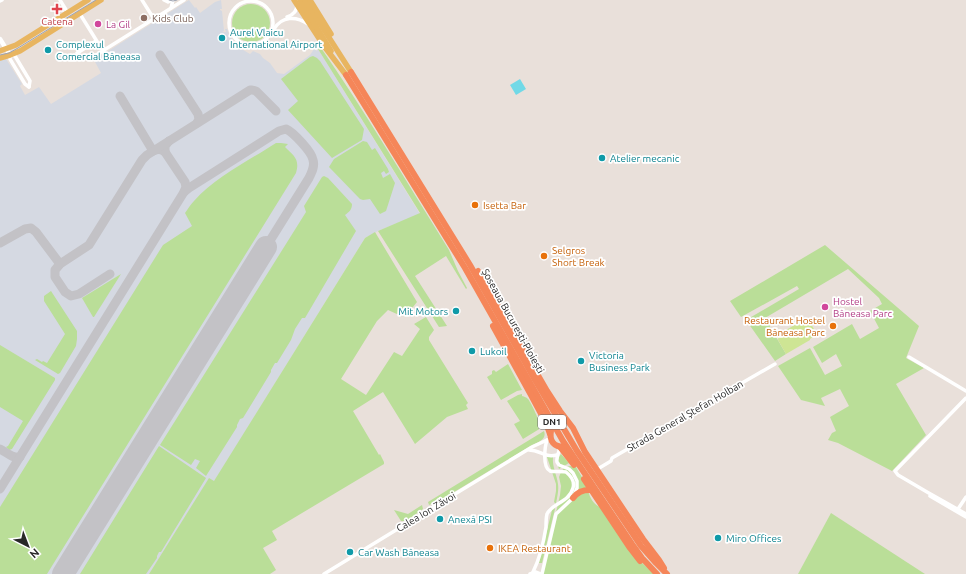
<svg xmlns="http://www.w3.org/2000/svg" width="966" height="574" font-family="Ubuntu,sans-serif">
<rect width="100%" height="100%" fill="#e9e0da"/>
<polygon fill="#d5d9e2" points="189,0 195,8 196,7 200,13 215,2 221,0 222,9 220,9 220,10 222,11 224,31 222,32 226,32 225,29 227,29 230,37 236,43 235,44 232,43 231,46 233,44 250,54 253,51 260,54 263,58 270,63 277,73 284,74 310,55 314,49 317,51 318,49 420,214 378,231 365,238 214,482 209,479 149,574 0,574 0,60 6,59 22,84 20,86 25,95 39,87 51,104 101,73 94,60"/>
<g fill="#bade98">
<circle cx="251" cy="23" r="19"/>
<path d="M319,45C365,111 406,181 449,250L458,271L467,288L466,289L446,256L415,276L447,326L439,327L378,231L420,213L318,49Z"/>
<polygon points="313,56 317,58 320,61 364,129 362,140 332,158 288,110 298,101 281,79 310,57"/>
<polygon points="363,141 367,142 372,150 375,148 388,169 389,172 386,174 384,171 381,173 383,178 390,174 395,183 386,211 380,214 370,199 363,200 360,199 329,167 334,159"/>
<path d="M276,143H281L288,144L285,147C294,156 300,159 296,173L47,574H0V507L163,245L192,226L185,213C188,209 190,205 194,201C215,177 250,160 276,143Z"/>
<path d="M324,176L328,178L352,204C352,210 349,212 345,215L356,231L305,318H302L295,329L291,340L277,363H275L271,370V372L243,418L240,419L237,425V427L206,476L196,468L200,461L195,459L191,465L160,445L306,212L304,206L322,177Z"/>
<polygon points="375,232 417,302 413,307 399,315 388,310 377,321 341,379 366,395 394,352 402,356 420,329 414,324 426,317 434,330 429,337 429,340 468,403 466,405 468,409 447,417 415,444 383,392 353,411 379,455 380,454 384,462 384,464 272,531 277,540 263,548 276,570 270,574 149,574 209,478 214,481 365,238"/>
<polygon points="825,245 919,326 906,358 924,368 896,384 926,435 892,471 838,443 828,440 832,433 836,431 830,417 849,406 840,389 821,398 825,406 801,400 778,366 810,348 825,375 842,366 836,354 822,363 813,347 852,324 860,339 879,328 870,311 882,304 879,298 848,269 765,318 786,354 775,361 746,320 799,289 797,286 741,317 730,301"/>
<polygon points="121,274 94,317 93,317 82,298"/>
<polygon points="51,291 77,331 77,339 76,346 60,373 58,374 35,360 37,359 42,362 43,361 47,363 65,334 44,301 44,296"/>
<polygon points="0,345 55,378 55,380 12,449 9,450 6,447 8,446 23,421 0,407"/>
<polygon points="508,364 522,390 517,391 501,400 487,377 492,374 492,371 494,370 496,372"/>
<path d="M522,394V396C525,397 526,397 528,399C532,404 540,422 541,428L523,439L514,424L520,421L507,401L518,395Z"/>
<path d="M544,431C547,439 539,442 532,445L441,500L429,505L428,502Z"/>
<polygon points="159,446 206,478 161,552 159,552 157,556 157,558 146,574 80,574"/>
<path d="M561,454L569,463L559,469C557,465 557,458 561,454Z"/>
<path d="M547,457H553C552,467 557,475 558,484C559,491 557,497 556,504L554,502L556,491V484Z"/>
<path d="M570,466L576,467C578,471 581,475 583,479C589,489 589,505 603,508L641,562L654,574H542L560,495L561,486L559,477L561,472L564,468Z"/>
<polygon points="422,505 423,509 406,521 401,521 394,510 408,514"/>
<polygon points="553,506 555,509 542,563 539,563"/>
<polygon points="831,513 925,574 798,574"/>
</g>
<polygon fill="#cee594" points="808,319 817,334 810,339 810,340 786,354 778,340 779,334 800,322 801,324"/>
<polygon fill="#71d9e7" points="520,79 526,89 516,95 510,85"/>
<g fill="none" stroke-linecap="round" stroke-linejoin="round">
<g stroke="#c3c2c6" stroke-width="9">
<polyline points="160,55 198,114 199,119 197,123"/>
<path d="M120,96L153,151C158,149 161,149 165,152V146L169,141"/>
<polyline points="165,152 185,182 186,187 184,192"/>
<polyline points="0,243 25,229 31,228 36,232 60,264"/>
<polyline points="110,274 79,294 71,296 65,292 55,277 55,270 60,264 89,245 142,160 147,155 250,90 252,90 256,91 276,111"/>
<path d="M0,449C6,452 13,459 20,457"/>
<path d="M0,489L184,192L189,188L279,131L286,129C293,132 312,152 313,160C315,166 312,172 309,178L266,247"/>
</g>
<polyline stroke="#c3c2c6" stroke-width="22" points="63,574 266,247"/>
<g stroke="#fff" stroke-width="3.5">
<polyline points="60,0 68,13"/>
<polyline points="142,0 154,19"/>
<polyline points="164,0 168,2 172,0"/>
<circle cx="251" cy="23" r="22"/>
<polyline points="0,1 2,0"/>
<polyline points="171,8 173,0"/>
<polyline points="80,14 103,51"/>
<path d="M287,17C293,15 297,12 297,5"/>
<path d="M274,29C282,16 296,16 308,24"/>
<path d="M96,41L79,52L77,53L78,56C83,59 88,59 93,57L184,0"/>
<polyline points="10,55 10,59 25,84 29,87"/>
<polyline points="11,55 15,56 30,81 29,87"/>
<polyline points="909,357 966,391"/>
<polyline points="966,398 895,471 898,475 927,492 966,514"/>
<path d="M529,450C541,450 543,458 557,455"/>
<polyline points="596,470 611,461 612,458 775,364"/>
<polyline points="930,496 966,517"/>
<polyline points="958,509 966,497"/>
<path d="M533,572C539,560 544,540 546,527C546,523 546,518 547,514C552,503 569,503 573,488C575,481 571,476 566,472C561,471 553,472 550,471C542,467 545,446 547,440"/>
<polyline points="324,574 532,447 547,440"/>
<polyline points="530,574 536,572 541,574"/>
<path d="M542,574L556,514L573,498L577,488V481L573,473L569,469L559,465L557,462C556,457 559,453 560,447"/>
</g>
<polyline stroke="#fff" stroke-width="4.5" points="0,39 10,55"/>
<g stroke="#e8b560" stroke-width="5.5">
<polyline points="294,0 324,46 346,75"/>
<polyline points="300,0 331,51"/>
<polyline points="305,0 351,72"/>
<polyline points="310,0 331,34"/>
<polyline points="0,51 16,45 88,0"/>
<polyline points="0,58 10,55 20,51 101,0"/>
</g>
<g stroke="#f58659" stroke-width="6">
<polyline points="351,72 470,265 535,380 577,451 641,546 656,563 667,574"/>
<polyline points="346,75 465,268 563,441 632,544 642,558 657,574"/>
<polyline points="478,271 547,391 560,411 573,428 585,452 643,539 659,560 664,568"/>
<polyline points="493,326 531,395 546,423 550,434"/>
<path d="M551,431C549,441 554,447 564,447"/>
<polyline points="560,447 574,465"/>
<polyline points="584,479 630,548 640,561"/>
<path d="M573,498C578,492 582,490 590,490"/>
</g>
<g stroke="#9da3b1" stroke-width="1">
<polyline points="169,0 173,1 177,0"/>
<polyline points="0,55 9,53 18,48 96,0"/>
</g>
</g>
<path fill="#e0444e" stroke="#fff" stroke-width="1.5" d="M55 3h4v4h4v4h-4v4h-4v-4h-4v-4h4z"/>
<circle fill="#8d6e63" stroke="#fff" stroke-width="1.5" cx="144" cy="18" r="4"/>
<g fill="#d1479c" stroke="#fff" stroke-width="1.5">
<circle cx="98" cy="24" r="4"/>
<circle cx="825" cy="307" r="4"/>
</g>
<g fill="#0f9aa8" stroke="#fff" stroke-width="1.5">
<circle cx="222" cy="38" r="4"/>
<circle cx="48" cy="50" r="4"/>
<circle cx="602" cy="158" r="4"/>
<circle cx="456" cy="311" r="4"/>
<circle cx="472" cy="351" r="4"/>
<circle cx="581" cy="361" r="4"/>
<circle cx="440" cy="519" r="4"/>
<circle cx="718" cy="538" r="4"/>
<circle cx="350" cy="552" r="4"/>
</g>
<g fill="#e8710a" stroke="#fff" stroke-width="1.5">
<circle cx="475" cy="205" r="4"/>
<circle cx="544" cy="256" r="4"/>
<circle cx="833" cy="326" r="4"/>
<circle cx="490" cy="548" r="4"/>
</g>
<g text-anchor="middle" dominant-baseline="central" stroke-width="3.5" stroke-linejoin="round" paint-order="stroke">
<rect fill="#fff" stroke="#686868" stroke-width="1" x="538" y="415" width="28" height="14" rx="3"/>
<g font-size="9" font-weight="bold" fill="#282828">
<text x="552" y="422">DN1</text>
</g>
<g font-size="10" fill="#785e54" stroke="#fff" text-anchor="start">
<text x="152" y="18">Kids Club</text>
</g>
<g font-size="10" fill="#be3a42" stroke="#fff">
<text x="57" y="21">Catena</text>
</g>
<g font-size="10" fill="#b23c85" stroke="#fff" text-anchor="start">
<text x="106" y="24">La Gil</text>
<text x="833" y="301">Hostel<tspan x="833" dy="12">Băneasa Parc</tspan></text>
</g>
<g font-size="10" fill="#0d838f" stroke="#fff" text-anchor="start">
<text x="230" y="32">Aurel Vlaicu<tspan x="230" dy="12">International Airport</tspan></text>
<text x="56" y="44">Complexul<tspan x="56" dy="12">Comercial Băneasa</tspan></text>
<text x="610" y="158">Atelier mecanic</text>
<text x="448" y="311" text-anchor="end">Mit Motors</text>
<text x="480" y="351">Lukoil</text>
<text x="589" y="355">Victoria<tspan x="589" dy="12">Business Park</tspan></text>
<text x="448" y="519">Anexă PSI</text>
<text x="726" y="538">Miro Offices</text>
<text x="358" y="552">Car Wash Băneasa</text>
</g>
<g font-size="10" fill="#c56008" stroke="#fff" text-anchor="start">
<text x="483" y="205">Isetta Bar</text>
<text x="552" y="250">Selgros<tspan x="552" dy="12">Short Break</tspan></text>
<text x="825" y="320" text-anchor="end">Restaurant Hostel<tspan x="825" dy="12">Băneasa Parc</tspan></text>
<text x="498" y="548">IKEA Restaurant</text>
</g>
<g font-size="10" fill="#282828" stroke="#fff">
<text transform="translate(513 321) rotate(61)">Șoseaua București-Ploiești</text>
<text transform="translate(685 416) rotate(-30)">Strada General Ștefan Holban</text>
<text transform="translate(426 512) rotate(-31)">Calea Ion Zăvoi</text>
</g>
</g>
<g transform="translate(28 546) rotate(138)" stroke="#ffffff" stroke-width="3" paint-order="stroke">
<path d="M0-3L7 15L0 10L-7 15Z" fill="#282828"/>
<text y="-6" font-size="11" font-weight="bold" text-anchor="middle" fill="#282828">N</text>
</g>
</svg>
